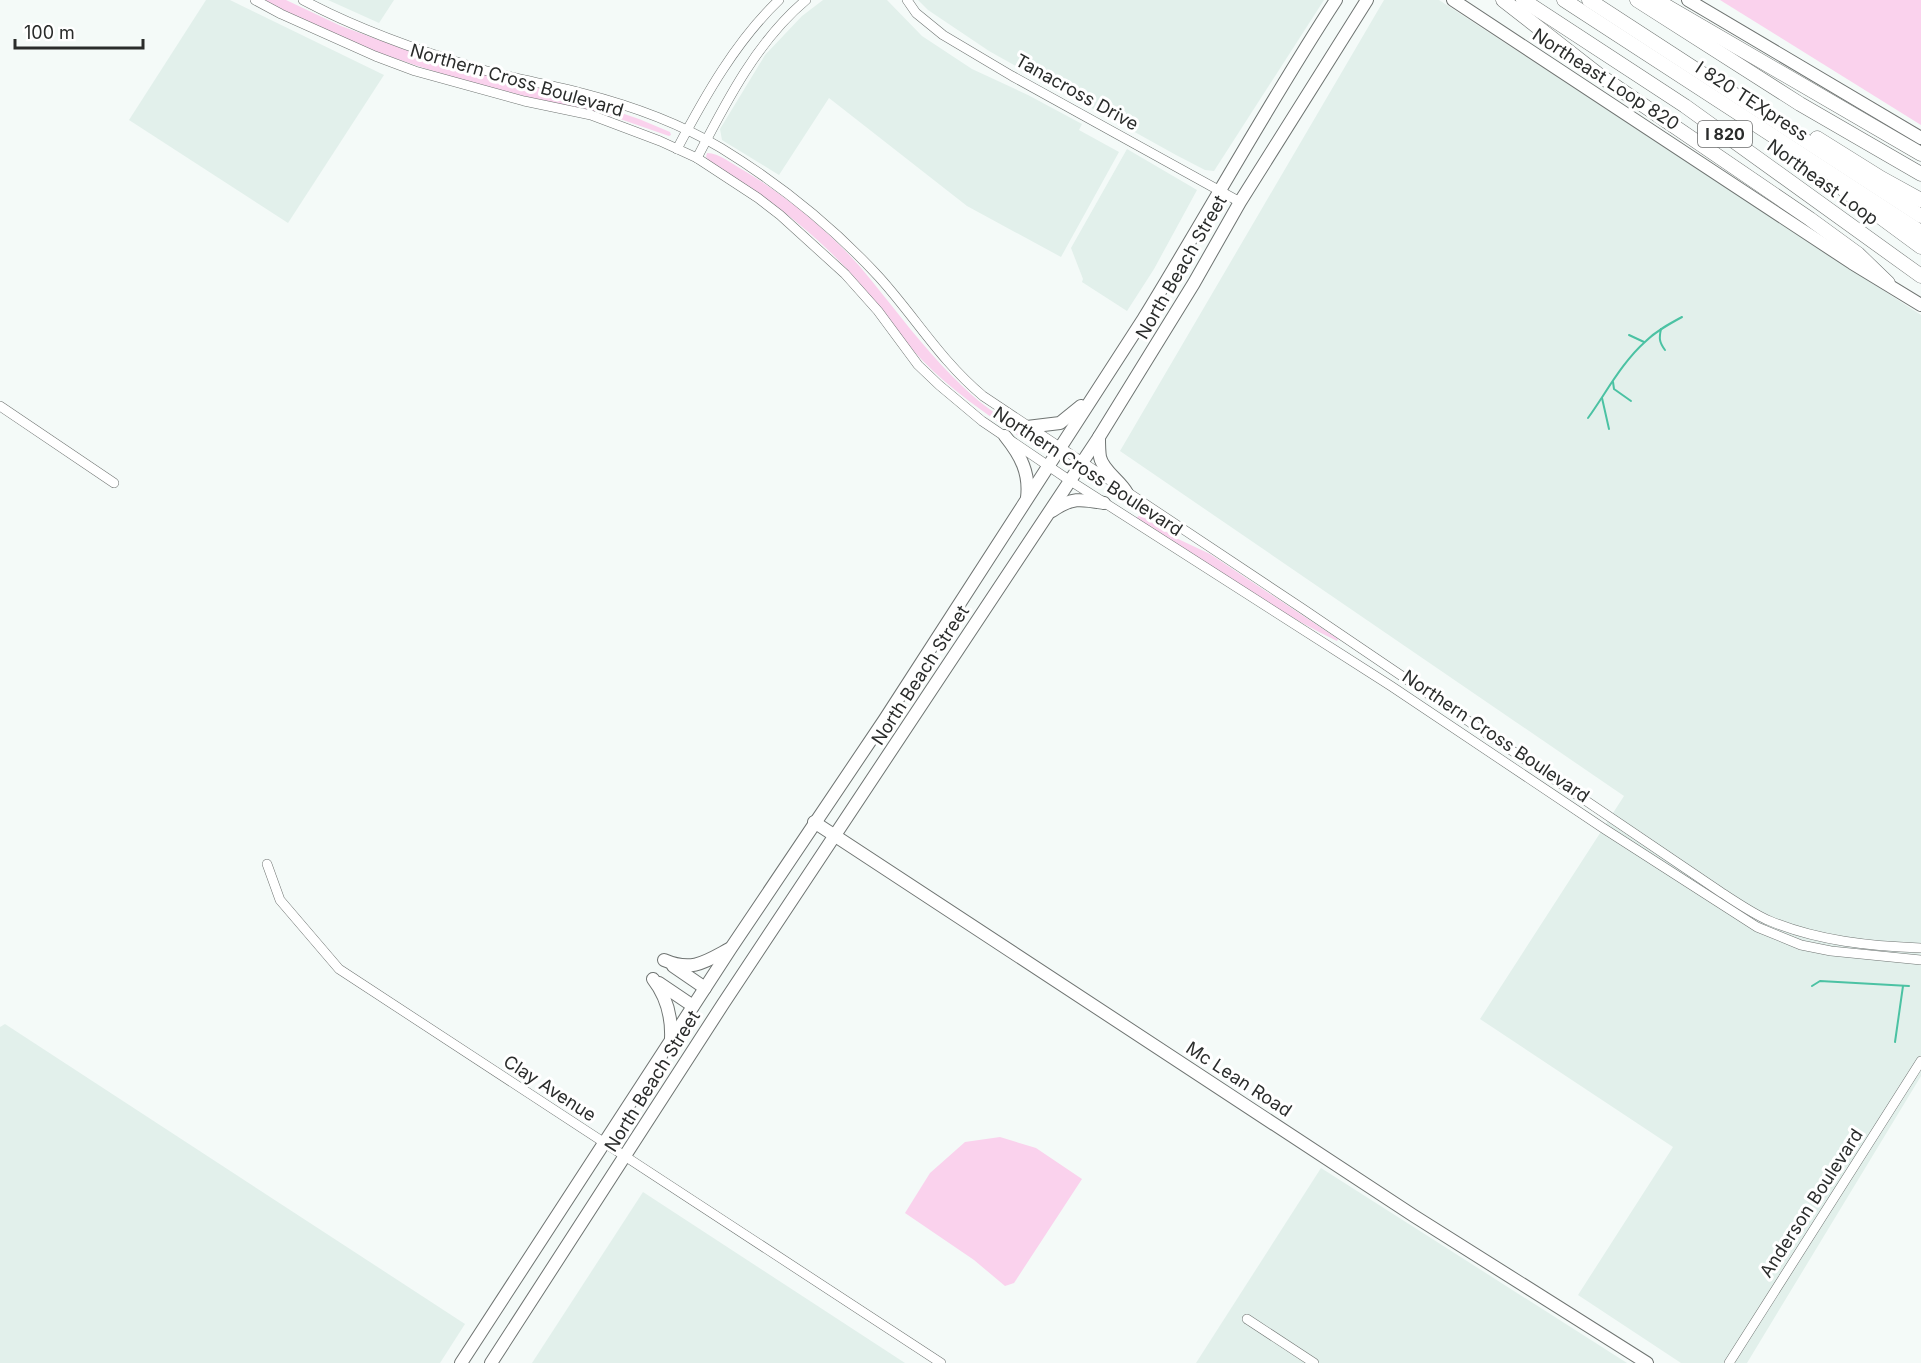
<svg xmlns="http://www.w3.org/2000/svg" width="1921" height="1363" font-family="Inter,sans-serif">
<rect width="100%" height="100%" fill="#f4faf8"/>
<g fill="#e2f0eb">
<polygon points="206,0 230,0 384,75 288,223 129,120"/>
<polygon points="328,0 394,0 379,23"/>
<polygon points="823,0 887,0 922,36 972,69 1028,95 1082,124 1079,130 1119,152 1061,257 967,206 829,98 779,175 722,140 720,129 765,55 802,16"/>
<polygon points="918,0 1324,0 1214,171 1205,170 1176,155 989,51 928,10"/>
<polygon points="1384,0 1439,0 1921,315 1921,1076 1747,1363 1681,1363 1578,1295 1673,1147 1480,1019 1624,796 1120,451"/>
<polygon points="1127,149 1197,190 1154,269 1127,311 1082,282 1083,279 1071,248"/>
<polygon points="5,1024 465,1324 440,1363 0,1363 0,1027"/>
<polygon points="1321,1168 1627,1363 1196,1363"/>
<polygon points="643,1192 905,1363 532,1363"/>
</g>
<g fill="#fad2ed">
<polygon points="263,0 286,0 341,26 450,66 574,97 639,119 670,132 671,135 669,136 600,112 585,111 554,104 448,76 379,53 284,11"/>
<polygon points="1720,0 1921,0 1921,125"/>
<path d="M707,153C719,153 732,164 743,170C790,198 837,237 871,280C898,313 923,347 953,377C966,390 980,403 995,413C1007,422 1036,435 1041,448L1038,449C998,422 956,395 922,360C900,337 882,310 862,286C819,235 766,196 710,162L706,157Z"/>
<path d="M1140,515L1176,538L1210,554L1338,639L1337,641C1266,606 1201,561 1136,518Z"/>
<polygon points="1000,1137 1036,1148 1082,1179 1014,1283 1005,1286 974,1260 905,1213 930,1173 965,1142"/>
</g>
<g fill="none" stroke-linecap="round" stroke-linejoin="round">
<g stroke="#4bc2a3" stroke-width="2">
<path d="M1661,329C1659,338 1659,342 1665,350"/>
<polyline points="1629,335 1644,342"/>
<polyline points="1613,382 1614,389 1631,401"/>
<polyline points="1602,398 1609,429"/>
<path d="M1588,418C1606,393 1622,362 1646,341C1656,331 1669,324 1682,317"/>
<polyline points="1812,986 1820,981 1909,986"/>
<polyline points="1895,1042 1903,986"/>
</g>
<defs>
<g id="minor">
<polyline points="255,0 281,14 375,56 415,71 524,101 591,115 660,141 697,158 758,198 780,215 845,274 878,311 918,365 939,385 982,421 1069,480 1391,686 1603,828 1757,927 1801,945 1831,951 1921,960"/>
<path d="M303,0C359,30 419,51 480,69C514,79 548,84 582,93C629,105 679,123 721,148C778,183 833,227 879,277C916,318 940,360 983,396L1303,609L1722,893C1738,903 1753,914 1770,921C1818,941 1870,946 1921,948"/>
<polyline points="907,0 916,13 943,35 1012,76 1240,202"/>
<path d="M677,149C705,96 736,41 779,0"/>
<path d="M697,158C726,102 757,41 806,0"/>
<polyline points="0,406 114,483"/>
<polyline points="267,864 280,900 339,969 941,1363"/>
<polyline points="1247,1319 1314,1363"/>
<polyline points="1729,1363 1921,1061"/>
</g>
<g id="major">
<polyline points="1453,0 1852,263 1921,305"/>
<polyline points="1688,0 1921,138"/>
<polyline points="1027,427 1060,423 1081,406"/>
<path d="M1005,436C1021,456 1030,473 1027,498"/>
<path d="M1099,437C1099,443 1099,451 1100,457C1103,471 1120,480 1127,493"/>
<path d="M1052,511C1072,497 1081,499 1104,503"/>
<polyline points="814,822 1414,1216 1647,1363"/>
<path d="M664,960C692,972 705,962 729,949"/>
<polyline points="673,966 705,988"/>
<path d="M653,979C667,997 672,1016 671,1039"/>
<polyline points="659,983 693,1006"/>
<path d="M461,1363L731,948L885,719L1144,318C1209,212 1268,104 1336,0"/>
<polyline points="491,1363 723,1004 1099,437 1194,283 1240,202 1367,0"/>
</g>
<g id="highway">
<polyline points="1503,0 1599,75 1810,219 1858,254 1888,283"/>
<polyline points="1523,0 1685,106 1921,276"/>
<polyline points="1564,0 1921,232"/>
<polyline points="1589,0 1921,216"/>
<polyline points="1637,0 1800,104 1921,174"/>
<polyline points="1656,0 1921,154"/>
<polyline points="1817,138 1881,178 1921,200"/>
<polyline points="1845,191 1921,247"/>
</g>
</defs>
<use href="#minor" stroke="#6f7472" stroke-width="10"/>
<use href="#major" stroke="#6f7472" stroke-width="14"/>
<use href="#highway" stroke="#6f7472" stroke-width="15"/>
<use href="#minor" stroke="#fff" stroke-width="9"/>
<use href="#major" stroke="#fff" stroke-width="12"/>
<use href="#highway" stroke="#fff" stroke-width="14"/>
</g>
<g text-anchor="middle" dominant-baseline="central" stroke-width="6" stroke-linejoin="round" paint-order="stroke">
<rect fill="#fff" stroke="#6a6b6b" stroke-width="1.5" x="1698" y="121" width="54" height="26" rx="4.5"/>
<g font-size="16" font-weight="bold" fill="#2a2c2b">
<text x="1725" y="134">I 820</text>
</g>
<g font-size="18" fill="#2a2c2b" stroke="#fff">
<text transform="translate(1606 79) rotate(33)">Northeast Loop 820</text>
<text transform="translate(517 80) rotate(16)">Northern Cross Boulevard</text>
<text transform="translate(1077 92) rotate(29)">Tanacross Drive</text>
<text transform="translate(1752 101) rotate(33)">I 820 TEXpress</text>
<text transform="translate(1823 182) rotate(36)">Northeast Loop</text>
<text transform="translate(1181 267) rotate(-60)">North Beach Street</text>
<text transform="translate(1088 471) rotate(33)">Northern Cross Boulevard</text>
<text transform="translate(920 675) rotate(-57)">North Beach Street</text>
<text transform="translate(1496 736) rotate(34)">Northern Cross Boulevard</text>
<text transform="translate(1239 1079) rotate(33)">Mc Lean Road</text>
<text transform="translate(652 1081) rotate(-58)">North Beach Street</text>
<text transform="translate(550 1088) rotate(33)">Clay Avenue</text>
<text transform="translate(1811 1203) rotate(-57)">Anderson Boulevard</text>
</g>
</g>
<path d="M15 39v9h128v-9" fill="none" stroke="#2a2c2b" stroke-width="3"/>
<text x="24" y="39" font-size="18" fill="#2a2c2b" stroke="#ffffff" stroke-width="4.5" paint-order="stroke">100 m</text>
</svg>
